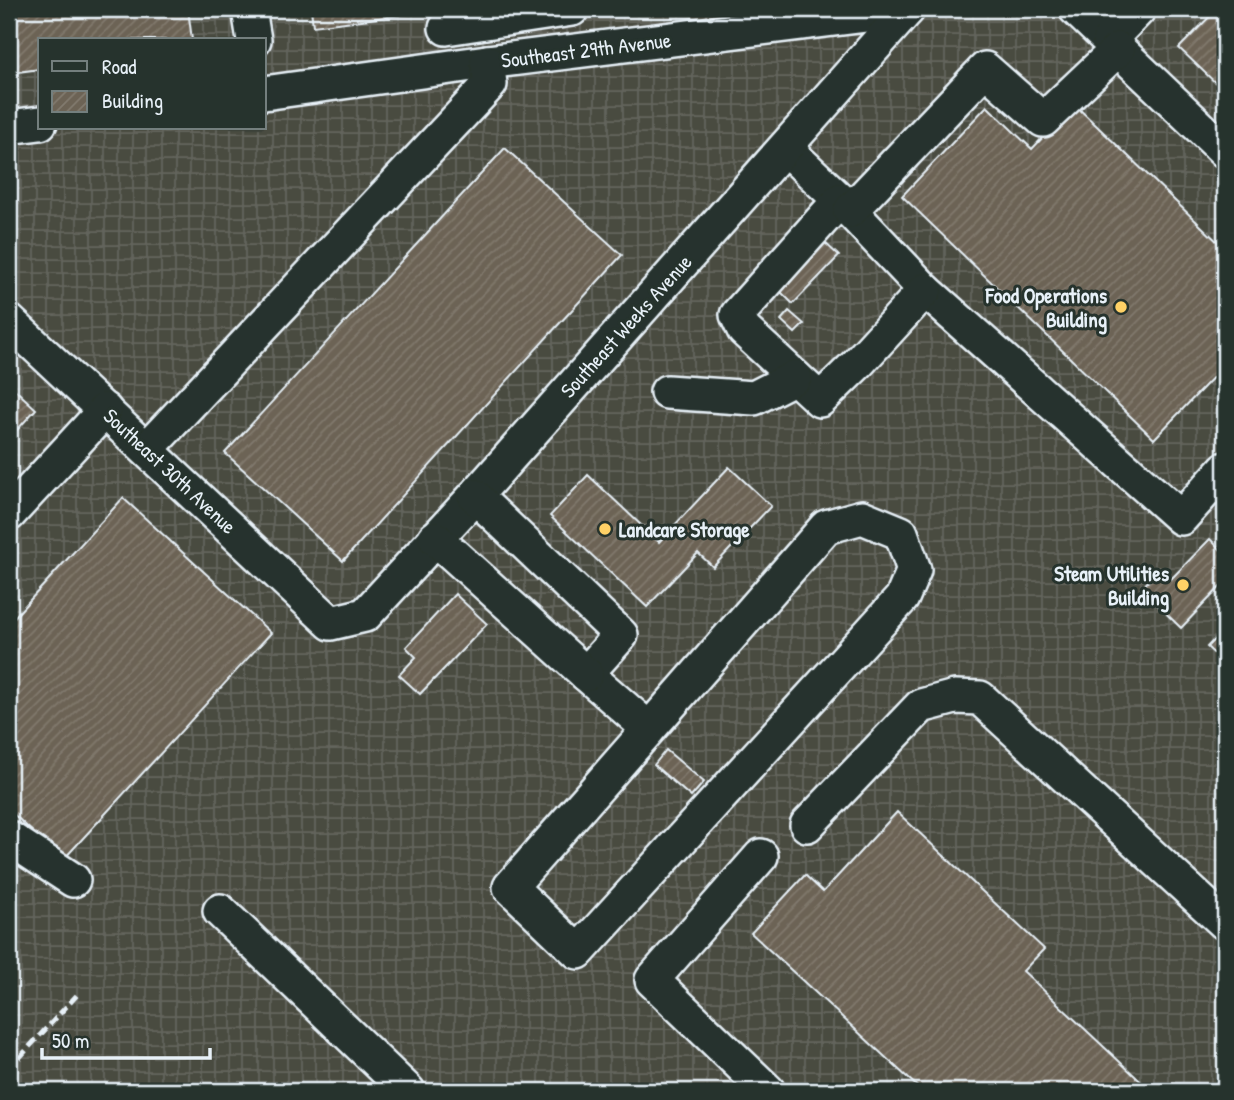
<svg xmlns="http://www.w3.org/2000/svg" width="1234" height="1100" font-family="'Patrick Hand',sans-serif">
<defs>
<pattern id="industrial-grid" width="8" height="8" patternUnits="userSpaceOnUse" patternTransform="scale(1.75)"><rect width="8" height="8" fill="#4a4b41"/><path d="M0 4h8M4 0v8" fill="none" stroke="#64655d"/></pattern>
<pattern id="building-hatch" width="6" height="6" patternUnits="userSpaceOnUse" patternTransform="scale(1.75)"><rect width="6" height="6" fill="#6c6355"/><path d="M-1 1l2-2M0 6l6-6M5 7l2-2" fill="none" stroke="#817a6e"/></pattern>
</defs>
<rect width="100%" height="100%" fill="#3b4139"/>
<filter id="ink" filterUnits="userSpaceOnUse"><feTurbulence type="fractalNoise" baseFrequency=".0143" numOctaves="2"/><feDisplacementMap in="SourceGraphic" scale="14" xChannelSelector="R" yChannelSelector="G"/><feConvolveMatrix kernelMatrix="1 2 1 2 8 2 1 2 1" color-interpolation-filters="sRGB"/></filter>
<g filter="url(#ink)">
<path fill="url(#industrial-grid)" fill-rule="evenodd" d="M9,9H1225V1091H9ZM40,40H264V128H40Z"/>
<g fill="url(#building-hatch)" stroke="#e8f1f8" stroke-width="2">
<polygon points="9,9 188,9 192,40 40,40 40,69 9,73"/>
<polygon points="311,9 452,9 313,26"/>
<polygon points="1217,9 1225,9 1225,92 1179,48"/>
<polygon points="1074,104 1225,249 1225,365 1154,439 902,196 987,106 1032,149"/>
<polygon points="505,148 622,255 343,561 225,453"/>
<polygon points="820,238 839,256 793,304 775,286"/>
<polygon points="789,311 804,324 795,333 781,320"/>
<polygon points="9,384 36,409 9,439"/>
<polygon points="729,467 771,506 713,567 698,553 647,607 550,516 588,475 659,542"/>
<polygon points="123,498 271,633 63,860 9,810 9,623"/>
<polygon points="1210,539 1225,554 1225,582 1181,628 1141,589 1160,568 1171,579"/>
<polygon points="455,594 487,624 420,694 399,675 416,657 406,647"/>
<polygon points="1225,628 1225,664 1207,647"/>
<polygon points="666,750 704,782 691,797 654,765"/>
<polygon points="897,812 1044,949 1023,971 1151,1091 922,1091 751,933 805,875 823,892"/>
</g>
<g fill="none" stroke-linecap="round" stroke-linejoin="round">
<defs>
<g id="minor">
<polyline points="249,9 254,40"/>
<polyline points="1076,9 1225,151"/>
<polyline points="446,28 572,9"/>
<polyline points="1109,40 1139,9"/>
<polyline points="264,93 487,62 907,10"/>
<polyline points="9,127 40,123"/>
<polyline points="785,148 840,200 925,290 1181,518 1225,469"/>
<polyline points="840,200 737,315 744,330 820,400 858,363 925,290"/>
<polyline points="850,211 985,69 1043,120 1118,49"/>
<polyline points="9,321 331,623 365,615 475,496 908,9"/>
<polyline points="667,392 754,398 795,377"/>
<polyline points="147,449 490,84 487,62"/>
<polyline points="475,496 621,635 586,674 649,729 826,527 862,517 901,533 914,570 902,598 578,952 510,887 649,729"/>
<polyline points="9,514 105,410"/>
<polyline points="435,538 586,674"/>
<polyline points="807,825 921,706 955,697 980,698 1225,923"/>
<polyline points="9,838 73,880"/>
<polyline points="761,856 652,980 768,1091"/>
<polyline points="220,911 408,1091"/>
</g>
</defs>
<use href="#minor" stroke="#e8f1f8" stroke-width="38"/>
<use href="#minor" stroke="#26332d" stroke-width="33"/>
<polyline stroke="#e8f1f8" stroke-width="5" stroke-dasharray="10 5" stroke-linecap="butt" points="9,1069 77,995"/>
</g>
</g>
<g fill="#ffd166" stroke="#26332d" stroke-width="2.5">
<circle cx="1121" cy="307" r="7"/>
<circle cx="605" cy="529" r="7"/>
<circle cx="1183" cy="585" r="7"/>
</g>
<g text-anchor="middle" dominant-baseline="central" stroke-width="6" stroke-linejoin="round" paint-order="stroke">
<g font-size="21" fill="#e8f1f8" stroke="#26332d">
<text transform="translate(586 50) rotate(-7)">Southeast 29th Avenue</text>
<text transform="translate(626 326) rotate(-48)">Southeast Weeks Avenue</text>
<text transform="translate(170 471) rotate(43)">Southeast 30th Avenue</text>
</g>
<g font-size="21" font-weight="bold" fill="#e8f1f8" stroke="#26332d" text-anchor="end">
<text x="1107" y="295">Food Operations<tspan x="1107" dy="24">Building</tspan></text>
<text x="619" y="529" text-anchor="start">Landcare Storage</text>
<text x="1169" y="573">Steam Utilities<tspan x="1169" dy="24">Building</tspan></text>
</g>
</g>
<rect width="1234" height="1100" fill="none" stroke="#26332d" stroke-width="35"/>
<rect x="18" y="18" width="1199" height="1065" fill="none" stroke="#e8f1f8" stroke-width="2.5" filter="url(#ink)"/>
<rect x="38" y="38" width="228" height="91" fill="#26332d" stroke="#747f7e" stroke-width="2"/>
<rect x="52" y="61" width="35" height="10" fill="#26332d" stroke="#747f7e" stroke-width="2"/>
<text x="102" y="74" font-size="21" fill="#e8f1f8">Road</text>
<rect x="52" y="91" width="35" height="21" fill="url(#building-hatch)" stroke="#747f7e" stroke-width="2"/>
<text x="102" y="108" font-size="21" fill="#e8f1f8">Building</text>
<path d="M42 1048v10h168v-10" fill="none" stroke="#e8f1f8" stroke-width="3.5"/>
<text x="52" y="1048" font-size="21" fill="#e8f1f8" stroke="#26332d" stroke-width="5" paint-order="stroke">50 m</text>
</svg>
